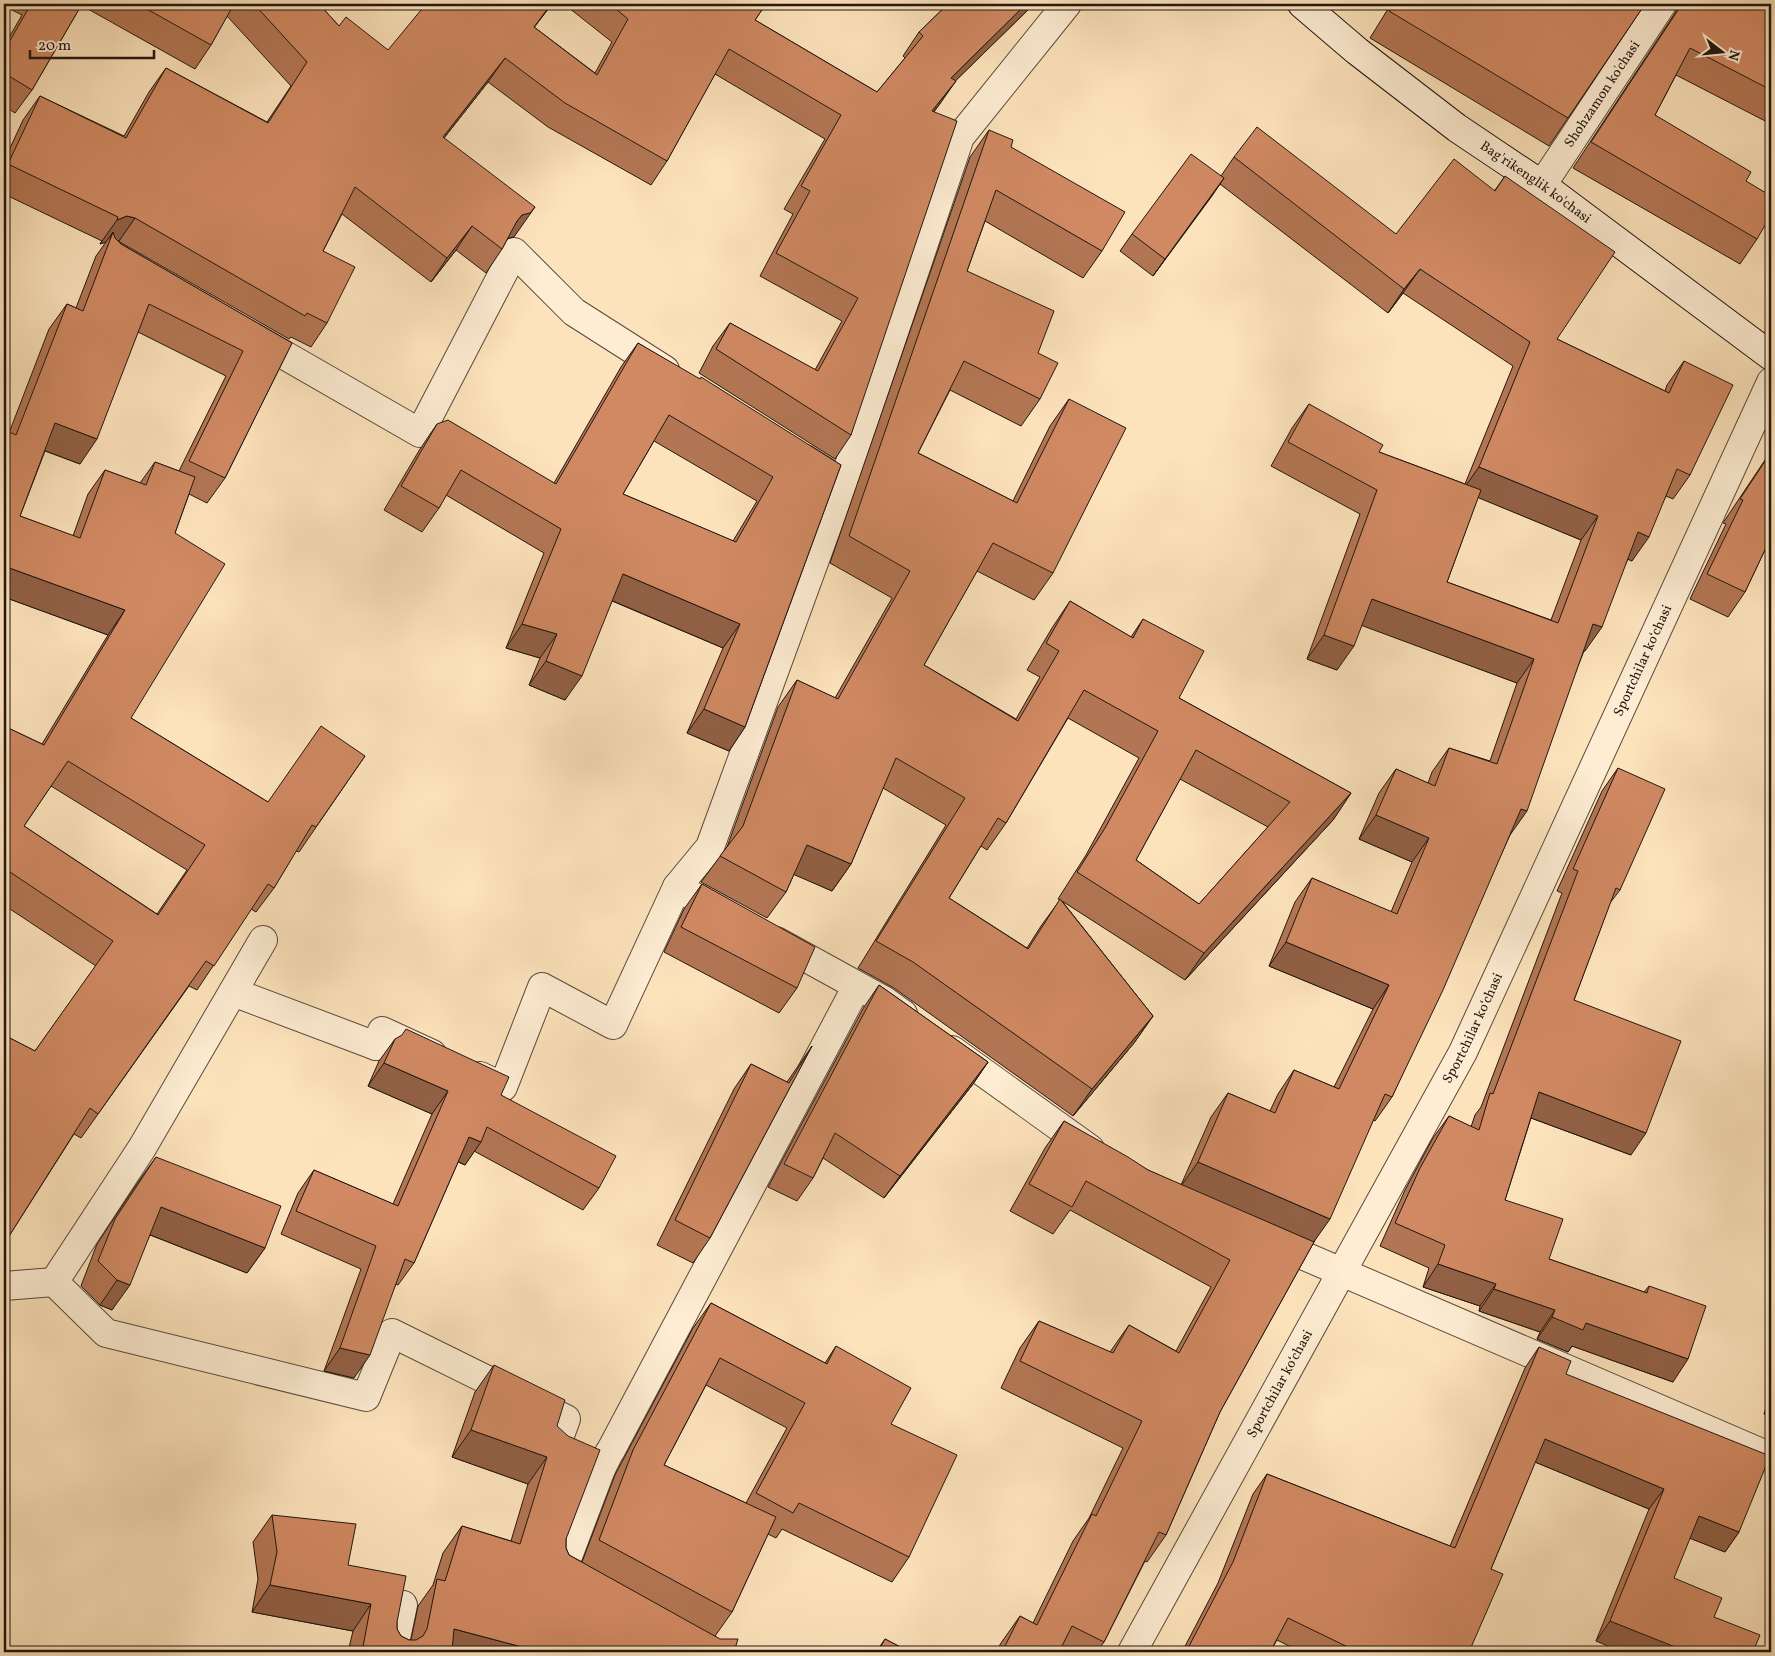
<svg xmlns="http://www.w3.org/2000/svg" width="1775" height="1656" font-family="Vollkorn,serif">
<rect width="100%" height="100%" fill="#fde3bc"/>
<filter id="stains"><feTurbulence type="fractalNoise" baseFrequency=".004" numOctaves="4"/><feColorMatrix values="0 0 0 0 .2 0 0 0 0 .09 0 0 0 0 .02 0 0 0 .5 -.17"/></filter>
<radialGradient id="worn" r=".72"><stop offset=".6" stop-color="#630" stop-opacity="0"/><stop offset="1" stop-color="#630" stop-opacity=".3"/></radialGradient>
<g fill="none" stroke-linecap="round" stroke-linejoin="round">
<defs>
<g id="pedestrian">
<polyline points="376,1046 382,1031 432,1054"/>
<polyline points="480,1076 503,1087 542,987 613,1025 677,887 710,847 843,483"/>
<polyline points="54,1282 106,1333 366,1397 392,1333 566,1419 555,1449 601,1469"/>
<polyline points="562,1572 601,1469 609,1453"/>
</g>
<g id="minor">
<path id="s1" d="M1542,185L1662,4"/>
<polyline points="253,337 420,433 514,252 574,312 665,370"/>
<polyline points="805,459 843,483 960,137 1067,4"/>
<polyline points="677,887 725,914"/>
<polyline points="776,941 885,1001 903,1014"/>
<polyline points="233,992 376,1046"/>
<polyline points="952,1050 1090,1149"/>
<polyline points="1272,1242 1771,1457"/>
<polyline points="4,1286 54,1282 142,1148 263,940"/>
<polyline points="611,1450 857,986"/>
<polyline points="393,1652 403,1605"/>
</g>
<g id="tertiary">
<path id="s2" d="M1132,1652L1463,1052L1771,382"/>
</g>
<g id="secondary">
<path id="s3" d="M1302,4L1357,51L1457,128L1542,185L1771,356"/>
</g>
</defs>
<use href="#pedestrian" stroke="#584a3b" stroke-width="30"/>
<use href="#minor" stroke="#584a3b" stroke-width="30"/>
<use href="#tertiary" stroke="#584a3b" stroke-width="30"/>
<use href="#secondary" stroke="#211710" stroke-width="30"/>
<use href="#pedestrian" stroke="#feedd3" stroke-width="28"/>
<use href="#minor" stroke="#feedd3" stroke-width="28"/>
<use href="#tertiary" stroke="#feedd3" stroke-width="28"/>
<use href="#secondary" stroke="#feedd3" stroke-width="28"/>
</g>
<g fill="#b37654" stroke="#211710" fill-rule="evenodd">
<polygon points="4,4 82,4 32,90 15,113 4,106 4,46 22,15 4,6"/>
<path d="M85,4H319L339,26L388,50L552,4L534,27L595,73L612,42L564,4H766L755,20L877,92L905,58L903,56L919,32L948,4H1034L955,81L939,105L934,112L851,435L835,459L699,373L713,346L730,323L815,370L842,321L760,276L793,214L784,209L825,139L715,74L667,161L651,185L548,127L488,82L444,138L514,237L508,238L502,249L486,273L456,250L431,282L342,214L323,251L327,323L311,347L291,337L289,339L118,241L121,244L292,343L225,478L207,503L189,494L175,533L131,718L268,802L365,756L299,852L296,851L274,888L256,912L251,909L197,990L189,986L81,1138L74,1134L4,1244V1035L35,1051L96,966L4,905V726L42,744L108,635L4,597L9,433L49,329L67,304L76,308L96,256L106,242L100,244L102,241L4,194V161L23,120L40,96L124,136L149,92L166,68L267,122L291,86L227,16L211,45L195,69L88,9ZM138,332L226,376L179,471L155,462L140,483L105,470L88,494L73,536L20,516L45,451L80,464ZM51,786L187,870L157,914L24,826Z"/>
<polygon points="1391,4 1645,4 1568,118 1549,146 1370,38"/>
<polygon points="1680,4 1771,4 1771,124 1676,75 1655,115 1746,181 1757,239 1740,264 1573,168 1675,13"/>
<path d="M989,130L1011,147L1102,251L1083,278L985,221L967,271L1038,353L1040,399L1021,426L950,390L918,453L1013,501L1050,426L1069,399L1053,573L1034,600L977,571L924,665L1016,719L1040,677L1027,670L1052,628L1070,601L1131,637L1143,619L1179,698L1351,793L1333,820L1185,980L1062,901L1153,1016L1134,1043L1073,1116L894,988L858,968L946,825L883,788L851,864L832,891L794,874L786,892L767,918L701,882L727,847L778,707L797,680L835,698L892,598L830,563L970,157ZM1068,718L1139,758L1086,855L1058,899L1060,900L1041,926L1027,948L949,898L981,846L987,850L1006,823ZM1180,779L1268,827L1199,904L1136,860Z"/>
<path d="M1234,157L1396,234L1495,190L1505,176L1557,339L1665,391L1667,385L1684,361L1690,475L1673,499L1666,496L1632,561L1628,559L1585,651H1584L1510,835L1392,1097L1375,1121L1373,1120L1314,1242L1220,1412L1166,1535L1147,1562L1145,1561L1104,1642L1097,1652H996L1001,1643L1020,1616L1033,1623L1073,1541L1089,1518L1123,1448L1001,1388L1020,1348L1039,1321L1110,1352L1129,1325L1176,1351L1211,1287L1070,1210L1053,1234L1010,1211L1045,1148L1064,1121L1148,1170L1181,1185L1211,1117L1228,1093L1270,1111L1278,1094L1294,1070L1334,1087L1373,1009L1269,966L1295,902L1312,878L1391,912L1412,862L1359,839L1379,793L1396,769L1428,783L1432,772L1449,748L1490,761L1517,683L1362,625L1337,670L1307,659L1360,514L1271,466L1292,428L1309,404L1379,452L1465,484L1513,366L1403,293L1388,313L1220,184L1153,276L1120,251L1132,234L1221,176ZM1478,497L1581,540L1551,620L1447,582Z"/>
<path d="M638,343L841,465L745,727L729,751L687,733L723,648L612,601L565,700L529,685L540,658L506,648L544,553L446,495L439,508L422,532L384,510L420,449L437,424L554,483L621,367ZM654,441L757,501L733,541L623,494Z"/>
<polygon points="1771,451 1771,537 1745,592 1728,617 1690,599 1726,524 1723,523"/>
<polygon points="1618,768 1620,890 1610,903 1574,1000 1631,1155 1531,1118 1505,1200 1549,1259 1644,1292 1649,1286 1673,1382 1572,1346 1568,1352 1537,1339 1540,1332 1479,1311 1480,1306 1423,1287 1429,1268 1380,1246 1405,1190 1433,1138 1449,1116 1471,1127 1475,1115 1481,1107 1562,893 1557,891 1602,791"/>
<polygon points="702,884 797,988 779,1013 664,952 684,909"/>
<polygon points="879,985 988,1062 973,1084 884,1198 823,1158 813,1178 797,1201 768,1187 864,1007"/>
<polygon points="395,1039 501,1095 599,1188 583,1210 474,1151 465,1165 458,1162 414,1263 398,1285 396,1284 354,1378 324,1371 361,1269 281,1234 298,1193 314,1170 393,1204 432,1114 368,1086 379,1061"/>
<polygon points="812,1046 710,1238 693,1263 657,1245 734,1089 751,1064 787,1082"/>
<polygon points="156,1157 265,1248 247,1273 150,1235 112,1310 100,1305 81,1286 97,1244 138,1182"/>
<path d="M711,1303L825,1363L836,1346L891,1424L909,1557L892,1582L782,1529L776,1538L768,1534L732,1612L715,1636L734,1652H348L353,1631L252,1612L258,1579L253,1542L272,1515L348,1565L397,1622V1629L401,1636L409,1640H411L418,1606L433,1585L443,1553L462,1526L511,1541L528,1484L452,1457L475,1392L494,1365L557,1426L566,1539V1548L569,1555L582,1562L615,1475L693,1328ZM706,1385L787,1428L746,1503L664,1465Z"/>
<polygon points="1539,1347 1566,1374 1739,1532 1725,1552 1690,1538 1596,1641 1649,1509 1535,1462 1491,1569 1469,1652 1301,1652 1277,1640 1270,1652 1182,1652 1218,1583 1253,1494 1267,1474 1450,1546 1525,1368"/>
<polygon points="1771,1392 1771,1416 1764,1414"/>
<polygon points="885,1639 910,1652 876,1652"/>
</g>
<g fill="#926045" stroke="#211710">
<polygon points="551,4 552,4 517,50"/>
<polygon points="1026,4 1034,4 935,101 951,78"/>
<polygon points="505,58 488,82 426,161 443,137"/>
<polygon points="956,81 939,105 915,134 932,111"/>
<polygon points="1224,178 1212,196 1153,276 1165,259"/>
<polygon points="535,207 514,237 505,239 517,221 522,215"/>
<polygon points="127,216 135,218 119,241 110,239 113,232 106,242 100,244 117,220"/>
<polygon points="472,226 456,250 431,282 447,258"/>
<polygon points="1420,269 1403,293 1388,313 1404,289"/>
<polygon points="55,423 97,439 80,464 38,448"/>
<polygon points="1479,467 1598,516 1581,540 1462,491"/>
<polygon points="1638,532 1649,537 1632,561 1621,556"/>
<polygon points="4,566 125,610 108,635 4,597"/>
<polygon points="623,574 740,624 723,648 606,598"/>
<polygon points="1372,599 1534,659 1517,683 1355,623"/>
<polygon points="522,624 557,634 540,658 506,648"/>
<polygon points="1593,624 1602,627 1585,651 1576,648"/>
<polygon points="1324,635 1354,646 1337,670 1307,659"/>
<polygon points="546,661 582,676 565,700 529,685"/>
<polygon points="704,709 745,727 729,751 687,733"/>
<polygon points="1351,793 1333,820 1185,980 1204,953"/>
<polygon points="1521,809 1527,811 1510,835 1504,833"/>
<polygon points="1376,815 1429,838 1412,862 1359,839"/>
<polygon points="807,845 851,864 832,891 788,872"/>
<polygon points="1286,942 1389,985 1373,1009 1269,966"/>
<polygon points="1153,1016 1134,1043 1073,1116 1092,1089"/>
<polygon points="988,1062 973,1084 884,1198 900,1176"/>
<polygon points="384,1063 448,1091 432,1114 368,1086"/>
<polygon points="1539,1092 1646,1133 1631,1155 1523,1115"/>
<polygon points="469,1137 481,1142 465,1165 453,1159"/>
<polygon points="1198,1162 1330,1219 1313,1243 1181,1186"/>
<polygon points="161,1207 265,1248 247,1273 143,1232"/>
<polygon points="1438,1264 1496,1284 1480,1306 1423,1287"/>
<polygon points="117,1280 130,1285 112,1310 100,1305"/>
<polygon points="1494,1289 1555,1310 1540,1332 1479,1311"/>
<polygon points="1552,1317 1586,1323 1688,1359 1673,1382 1572,1346 1568,1352 1537,1339"/>
<polygon points="340,1348 370,1355 354,1378 324,1371"/>
<polygon points="1771,1403 1771,1416 1764,1414"/>
<polygon points="471,1430 547,1457 528,1484 452,1457"/>
<polygon points="1545,1439 1664,1489 1649,1509 1530,1460"/>
<polygon points="1699,1516 1739,1532 1725,1552 1684,1536"/>
<polygon points="270,1585 371,1604 353,1631 252,1612"/>
<polygon points="1610,1621 1688,1652 1622,1652 1596,1641"/>
<polygon points="454,1629 522,1647 518,1652 437,1652"/>
</g>
<g fill="#d08962" stroke="#211710" fill-rule="evenodd">
<polygon points="31,4 82,4 32,90 4,73 4,51"/>
<polygon points="138,4 234,4 211,45"/>
<polygon points="254,4 319,4 339,26 346,17 388,50 426,4 551,4 534,27 597,75 628,19 610,4 766,4 755,20 877,92 923,36 919,32 948,4 1026,4 951,78 956,81 932,111 957,121 851,435 716,349 730,323 818,371 858,298 776,253 810,191 801,186 841,115 729,49 667,161 565,103 505,58 443,137 535,207 530,213 522,215 517,221 502,249 472,226 447,258 355,187 323,251 355,267 327,323 307,313 305,316 135,218 127,216 117,220 118,217 8,164 40,96 126,138 166,68 268,123 307,62"/>
<polygon points="1393,4 1645,4 1568,118 1389,11"/>
<polygon points="1682,4 1771,4 1771,90 1690,48 1655,115 1751,172 1746,181 1771,196 1771,215 1757,239 1591,142"/>
<polygon points="1257,127 1396,234 1454,159 1495,191 1505,176 1615,252 1557,339 1669,393 1684,361 1733,385 1690,475 1677,469 1649,537 1638,532 1602,627 1593,624 1527,811 1521,809 1443,990 1392,1097 1385,1094 1330,1219 1198,1162 1228,1093 1275,1113 1294,1070 1339,1089 1389,985 1286,942 1312,878 1397,914 1429,838 1376,815 1396,769 1435,786 1449,748 1497,764 1534,659 1372,599 1354,646 1324,635 1377,490 1288,442 1309,404 1383,445 1379,452 1481,490 1447,582 1558,623 1598,516 1479,467 1530,342 1420,269 1404,289 1234,157"/>
<path d="M989,130L1013,140L1011,147L1125,212L1102,251L996,190L967,271L1054,311L1038,353L1058,363L1040,399L964,361L918,453L1017,503L1069,399L1126,428L1053,573L993,543L924,665L1018,721L1059,651L1046,643L1070,601L1133,638L1143,619L1204,651L1179,698L1351,793L1204,953L1077,872L1105,828L1158,731L1084,690L1006,823L998,818L949,898L1028,949L1060,899L1153,1016L1092,1089L913,962L876,941L965,798L896,758L851,864L807,845L786,892L720,856L743,826L797,680L838,699L910,571L849,536ZM1196,750L1290,802L1199,904L1136,860Z"/>
<polygon points="1191,154 1224,178 1165,259 1132,234"/>
<path d="M113,232L115,238L121,244L292,343L225,478L189,461L243,351L149,304L97,439L55,423L20,516L80,538L105,470L146,485L155,462L195,477L175,533L225,564L131,718L268,802L321,726L365,756L316,827L312,825L274,888L268,884L214,966L206,961L98,1114L90,1108L4,1244V1085L10,1075L4,1072V1035L35,1051L113,941L4,868V726L44,745L125,610L4,566V430L16,435L67,304L83,311ZM68,761L205,845L158,915L24,826Z"/>
<path d="M638,343L700,379L701,377L841,465L745,727L704,709L740,624L623,574L582,676L546,661L557,634L522,624L561,529L461,470L439,508L401,486L437,424L448,420L556,484ZM669,415L773,477L736,542L623,494Z"/>
<polygon points="1771,452 1771,537 1745,592 1707,574 1743,500 1740,499"/>
<polygon points="1618,768 1665,789 1620,890 1616,888 1574,1000 1681,1041 1646,1133 1539,1092 1505,1200 1563,1219 1549,1259 1647,1293 1649,1286 1706,1306 1688,1359 1586,1323 1583,1330 1552,1317 1555,1310 1494,1289 1496,1284 1438,1264 1445,1245 1395,1223 1420,1168 1449,1116 1479,1130 1490,1093 1493,1094 1578,871 1573,869"/>
<polygon points="702,884 815,947 797,988 681,927"/>
<polygon points="879,985 988,1062 900,1176 835,1133 813,1178 784,1164"/>
<polygon points="406,1029 509,1077 501,1095 616,1156 599,1188 487,1127 481,1142 469,1137 414,1263 405,1259 370,1355 340,1348 376,1246 296,1211 314,1170 398,1206 448,1091 384,1063 395,1039 402,1035"/>
<polygon points="812,1046 710,1238 675,1220 751,1064 789,1083"/>
<polygon points="1064,1121 1128,1157 1148,1170 1314,1242 1220,1412 1166,1535 1159,1532 1104,1642 1072,1626 1059,1652 1002,1652 1020,1616 1037,1625 1092,1514 1096,1516 1142,1421 1020,1361 1039,1321 1113,1353 1129,1325 1179,1353 1230,1260 1086,1181 1072,1207 1029,1184"/>
<polygon points="156,1157 281,1206 265,1248 161,1207 130,1285 117,1280 98,1261 115,1219"/>
<polygon points="711,1303 827,1364 836,1346 911,1388 891,1424 957,1455 909,1557 799,1503 793,1513 756,1493 805,1403 720,1358 664,1465 776,1517 732,1612 599,1540 633,1450"/>
<polygon points="1539,1347 1571,1361 1566,1374 1770,1456 1739,1532 1699,1516 1674,1578 1722,1598 1714,1617 1760,1635 1753,1652 1688,1652 1610,1621 1664,1489 1545,1439 1491,1569 1503,1574 1469,1652 1358,1652 1288,1618 1270,1652 1186,1652 1233,1562 1267,1474 1455,1548"/>
<polygon points="494,1365 565,1400 557,1426 568,1436 600,1450 566,1539 566,1548 569,1555 720,1639 738,1639 734,1652 521,1652 522,1647 454,1629 452,1652 362,1652 371,1604 270,1585 277,1552 272,1515 356,1524 348,1565 406,1576 397,1622 397,1629 401,1636 409,1640 416,1640 423,1636 427,1629 437,1579 445,1581 462,1526 520,1544 547,1457 471,1430"/>
<polygon points="885,1639 910,1652 878,1652"/>
</g>
<g text-anchor="middle" dominant-baseline="central" stroke-width="4" stroke-linejoin="round" paint-order="stroke">
<g font-size="14" fill="#211710" stroke="#feedd3">
<text stroke="none"><textPath href="#s1" startOffset="109">Shohzamon ko'chasi</textPath></text>
<text stroke="none"><textPath href="#s3" startOffset="294">Bag'rikenglik ko'chasi</textPath></text>
<text stroke="none"><textPath href="#s2" startOffset="1116">Sportchilar ko‘chasi</textPath></text>
<text stroke="none"><textPath href="#s2" startOffset="711">Sportchilar ko‘chasi</textPath></text>
<text stroke="none"><textPath href="#s2" startOffset="306">Sportchilar ko‘chasi</textPath></text>
</g>
</g>
<rect width="1775" height="1656" fill="none" stroke="#fde3bc" stroke-width="20"/>
<rect x="5" y="5" width="1765" height="1646" fill="none" stroke="#211710" stroke-width="2.5"/>
<rect x="10" y="10" width="1755" height="1636" fill="none" stroke="#211710"/>
<g transform="translate(1722 52) rotate(106)" stroke="#feedd3" stroke-width="4" paint-order="stroke">
<path d="M0-4L9 19L0 12L-9 19Z" fill="#211710"/>
<text y="-8" font-size="14" font-weight="bold" text-anchor="middle" fill="#211710">N</text>
</g>
<path d="M30 50v8h124v-8" fill="none" stroke="#211710" stroke-width="2.5"/>
<text x="38" y="50" font-size="15" fill="#211710" stroke="#feedd3" stroke-width="4" paint-order="stroke">20 m</text>
<rect width="100%" height="100%" filter="url(#stains)"/>
<rect width="100%" height="100%" fill="url(#worn)"/>
</svg>
